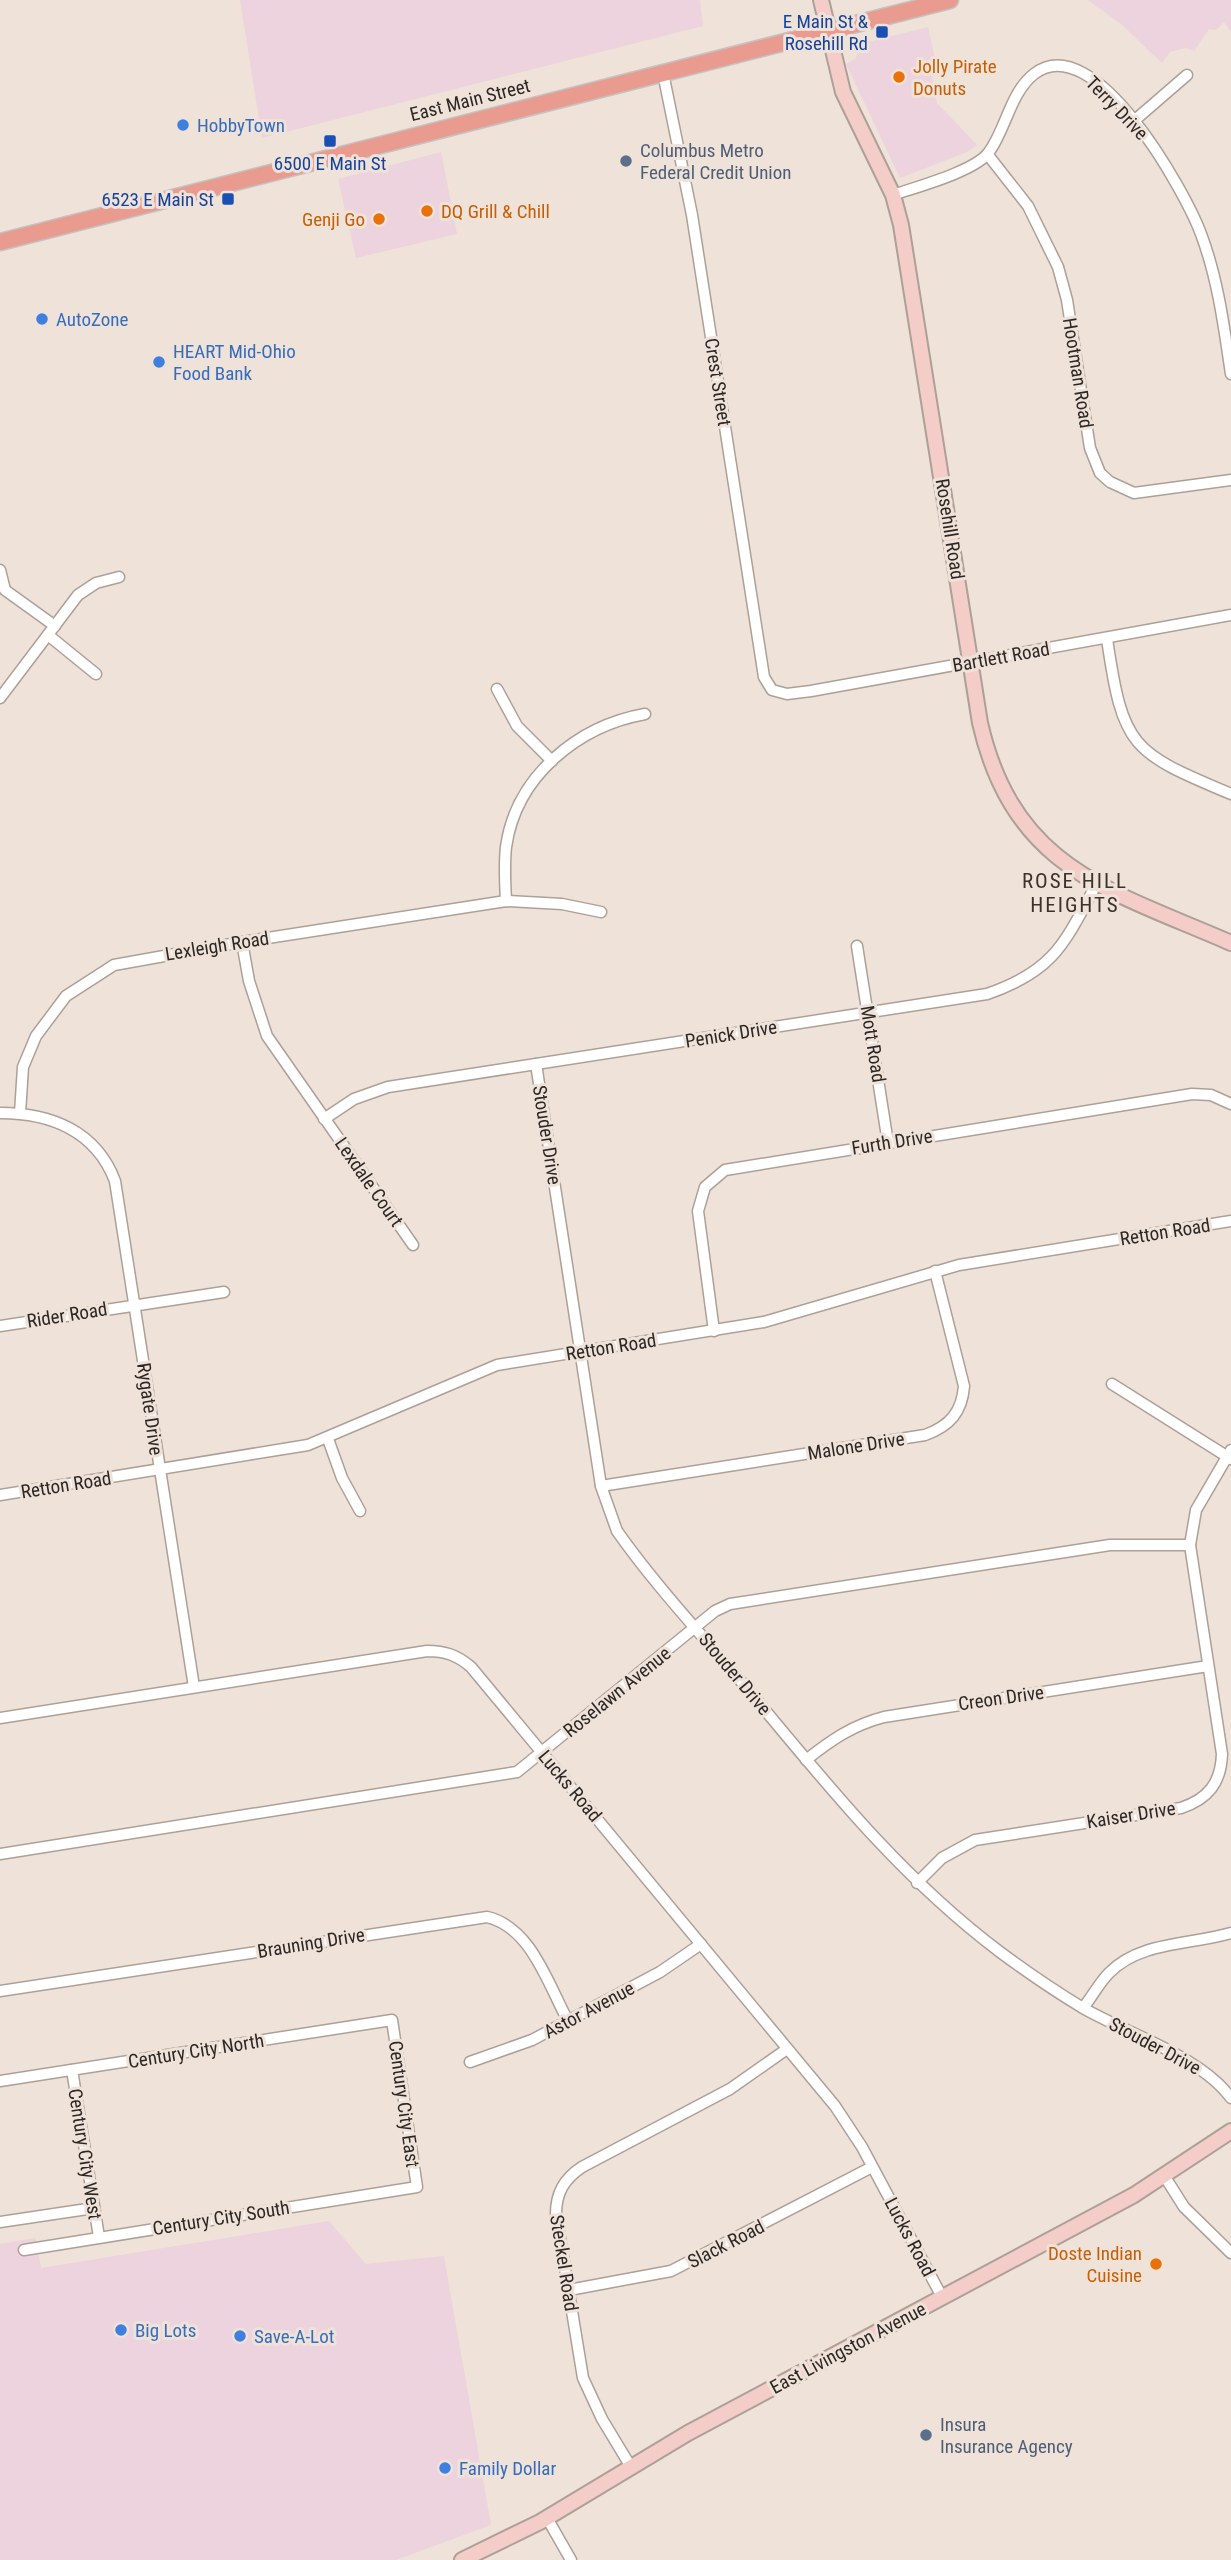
<svg xmlns="http://www.w3.org/2000/svg" width="1231" height="2560" font-family="'Roboto Condensed',sans-serif">
<rect width="100%" height="100%" fill="#efe2d9"/>
<g fill="#ecd3dd">
<polygon points="240,0 700,0 703,26 262,138"/>
<polygon points="1088,0 1231,0 1231,32 1224,22 1216,30 1209,29 1194,51 1186,48 1170,52 1162,63 1121,24"/>
<polygon points="928,27 935,59 931,73 937,103 977,145 967,152 900,178 846,64 856,58 860,44"/>
<polygon points="441,152 457,234 356,258 338,179"/>
<polygon points="329,2221 366,2264 444,2256 491,2525 396,2560 0,2560 0,2244 35,2238 41,2268"/>
</g>
<g fill="none" stroke-linecap="round" stroke-linejoin="round">
<defs>
<g id="street">
<polyline points="663,73 692,215 764,677 772,690 787,694 811,691 1231,615"/>
<polyline points="1135,120 1187,75"/>
<polyline points="988,155 1028,206 1058,267 1067,300 1090,448 1100,473 1110,482 1134,493 1231,480"/>
<path d="M893,195C916,187 976,171 989,152C1006,129 1010,93 1034,74C1094,27 1185,191 1201,234C1218,279 1224,327 1231,374"/>
<polyline points="0,570 5,590 55,626"/>
<polyline points="48,635 96,674"/>
<path d="M1107,639C1123,748 1131,752 1231,794"/>
<polyline points="497,689 517,726 552,761"/>
<polyline points="0,698 78,595 96,583 119,577"/>
<path d="M506,901C505,883 504,865 506,847C516,776 578,726 645,714"/>
<polyline points="242,942 249,981 267,1036 413,1245"/>
<polyline points="857,946 888,1143"/>
<path d="M536,1064L601,1486L617,1531C655,1585 702,1635 745,1686C824,1781 900,1877 1000,1952C1027,1972 1055,1991 1083,2008C1128,2034 1200,2056 1231,2098"/>
<path d="M0,1113C51,1113 96,1131 115,1181L194,1687"/>
<polyline points="20,1113 23,1067 36,1036 66,996 114,965 242,942 506,901 562,904 601,912"/>
<path d="M324,1119L354,1099L388,1087L987,994C1054,971 1064,944 1096,885"/>
<polyline points="0,1326 224,1292"/>
<polyline points="714,1331 698,1211 705,1187 725,1170 1192,1094 1211,1095 1231,1104"/>
<polyline points="1112,1384 1231,1459"/>
<polyline points="328,1439 342,1478 360,1511"/>
<path d="M601,1486L925,1435C950,1426 962,1412 964,1386L935,1271"/>
<polyline points="0,1495 308,1445 497,1365 764,1322 959,1265 1231,1221"/>
<path d="M0,1718L427,1651C445,1651 457,1655 471,1667L835,2106L862,2147L942,2297"/>
<path d="M806,1760C831,1740 853,1725 884,1717L1208,1666"/>
<polyline points="0,1854 517,1772 715,1611 730,1604 1110,1545 1190,1545"/>
<path d="M917,1883L942,1858L975,1840L1181,1808C1208,1799 1221,1783 1222,1754L1190,1545L1196,1510L1231,1450"/>
<path d="M0,1991L487,1917C531,1927 548,1984 568,2021"/>
<path d="M1083,2008C1092,1997 1099,1983 1109,1973C1140,1941 1191,1945 1231,1933"/>
<polyline points="470,2062 532,2040 660,1972 701,1944"/>
<polyline points="72,2070 99,2237"/>
<polyline points="0,2081 392,2020 417,2187 24,2250"/>
<polyline points="1165,2177 1184,2207 1231,2253"/>
<polyline points="0,2222 94,2208"/>
<polyline points="569,2290 671,2271 872,2167"/>
<path d="M631,2467L602,2419L583,2378L556,2214C556,2193 564,2179 582,2167L730,2089L787,2049"/>
<polyline points="547,2518 571,2560"/>
</g>
<g id="secondary">
<path d="M821,0L843,92L893,195L901,225L980,723C1014,870 1110,890 1231,943"/>
<polyline points="462,2560 540,2522 688,2433 1134,2195 1231,2131"/>
</g>
<polyline id="primary" points="0,242 950,0"/>
</defs>
<use href="#street" stroke="#aca097" stroke-width="13"/>
<use href="#secondary" stroke="#aca097" stroke-width="18"/>
<use href="#primary" stroke="#c4c3c2" stroke-width="19"/>
<use href="#street" stroke="#fff" stroke-width="10"/>
<use href="#secondary" stroke="#f4cdc8" stroke-width="14"/>
<use href="#primary" stroke="#e99b90" stroke-width="16"/>
</g>
<g fill="#1a4fb4" stroke="#efe2d9" stroke-width="2.5">
<rect x="875" y="25" width="14" height="14" rx="3.5"/>
<rect x="323" y="134" width="14" height="14" rx="3.5"/>
<rect x="221" y="192" width="14" height="14" rx="3.5"/>
</g>
<g fill="#e8710a" stroke="#efe2d9" stroke-width="2.5">
<circle cx="899" cy="77" r="7"/>
<circle cx="427" cy="211" r="7"/>
<circle cx="379" cy="219" r="7"/>
<circle cx="1156" cy="2264" r="7"/>
</g>
<g fill="#3f7fe0" stroke="#efe2d9" stroke-width="2.5">
<circle cx="183" cy="125" r="7"/>
<circle cx="42" cy="319" r="7"/>
<circle cx="159" cy="362" r="7"/>
<circle cx="121" cy="2330" r="7"/>
<circle cx="240" cy="2336" r="7"/>
<circle cx="445" cy="2468" r="7"/>
</g>
<g fill="#5c6f8a" stroke="#efe2d9" stroke-width="2.5">
<circle cx="626" cy="161" r="7"/>
<circle cx="926" cy="2435" r="7"/>
</g>
<g text-anchor="middle" dominant-baseline="central" stroke-width="6" stroke-linejoin="round" paint-order="stroke">
<g font-size="19" fill="#164399" stroke="#efe2d9" text-anchor="end">
<text x="868" y="21">E Main St &amp;<tspan x="868" dy="22">Rosehill Rd</tspan></text>
<text x="330" y="163" text-anchor="middle">6500 E Main St</text>
<text x="214" y="199">6523 E Main St</text>
</g>
<g font-size="19" fill="#c56008" stroke="#efe2d9" text-anchor="start">
<text x="913" y="66">Jolly Pirate<tspan x="913" dy="22">Donuts</tspan></text>
<text x="441" y="211">DQ Grill &amp; Chill</text>
<text x="365" y="219" text-anchor="end">Genji Go</text>
<text x="1142" y="2253" text-anchor="end">Doste Indian<tspan x="1142" dy="22">Cuisine</tspan></text>
</g>
<g font-size="19" fill="#2d2825" stroke="#efe2d9">
<text transform="translate(470 100) rotate(-14)">East Main Street</text>
<text transform="translate(1117 108) rotate(46)">Terry Drive</text>
<text transform="translate(1078 373) rotate(81)">Hootman Road</text>
<text transform="translate(718 382) rotate(81)">Crest Street</text>
<text transform="translate(950 529) rotate(81)">Rosehill Road</text>
<text transform="translate(1001 657) rotate(-10)">Bartlett Road</text>
<text transform="translate(217 946) rotate(-9)">Lexleigh Road</text>
<text transform="translate(731 1034) rotate(-9)">Penick Drive</text>
<text transform="translate(873 1044) rotate(81)">Mott Road</text>
<text transform="translate(547 1135) rotate(81)">Stouder Drive</text>
<text transform="translate(892 1142) rotate(-9)">Furth Drive</text>
<text transform="translate(369 1182) rotate(55)">Lexdale Court</text>
<text transform="translate(1165 1232) rotate(-9)">Retton Road</text>
<text transform="translate(67 1315) rotate(-9)">Rider Road</text>
<text transform="translate(611 1347) rotate(-9)">Retton Road</text>
<text transform="translate(150 1409) rotate(82)">Rygate Drive</text>
<text transform="translate(856 1446) rotate(-9)">Malone Drive</text>
<text transform="translate(66 1485) rotate(-9)">Retton Road</text>
<text transform="translate(735 1674) rotate(50)">Stouder Drive</text>
<text transform="translate(617 1692) rotate(-39)">Roselawn Avenue</text>
<text transform="translate(1001 1698) rotate(-8)">Creon Drive</text>
<text transform="translate(570 1786) rotate(50)">Lucks Road</text>
<text transform="translate(1131 1815) rotate(-9)">Kaiser Drive</text>
<text transform="translate(311 1943) rotate(-9)">Brauning Drive</text>
<text transform="translate(589 2010) rotate(-28)">Astor Avenue</text>
<text transform="translate(1155 2046) rotate(28)">Stouder Drive</text>
<text transform="translate(196 2051) rotate(-9)">Century City North</text>
<text transform="translate(404 2104) rotate(82)">Century City East</text>
<text transform="translate(85 2154) rotate(81)">Century City West</text>
<text transform="translate(221 2218) rotate(-9)">Century City South</text>
<text transform="translate(910 2237) rotate(62)">Lucks Road</text>
<text transform="translate(726 2244) rotate(-27)">Slack Road</text>
<text transform="translate(564 2263) rotate(81)">Steckel Road</text>
<text transform="translate(848 2348) rotate(-28)">East Livingston Avenue</text>
</g>
<g font-size="19" fill="#366cbe" stroke="#efe2d9" text-anchor="start">
<text x="197" y="125">HobbyTown</text>
<text x="56" y="319">AutoZone</text>
<text x="173" y="351">HEART Mid-Ohio<tspan x="173" dy="22">Food Bank</tspan></text>
<text x="135" y="2330">Big Lots</text>
<text x="254" y="2336">Save-A-Lot</text>
<text x="459" y="2468">Family Dollar</text>
</g>
<g font-size="19" fill="#4e5e75" stroke="#efe2d9" text-anchor="start">
<text x="640" y="150">Columbus Metro<tspan x="640" dy="22">Federal Credit Union</tspan></text>
<text x="940" y="2424">Insura<tspan x="940" dy="22">Insurance Agency</tspan></text>
</g>
<g font-size="21" letter-spacing="2" fill="#3c322b" stroke="#efe2d9">
<text x="1075" y="881">ROSE HILL<tspan x="1075" dy="24">HEIGHTS</tspan></text>
</g>
</g>
</svg>
